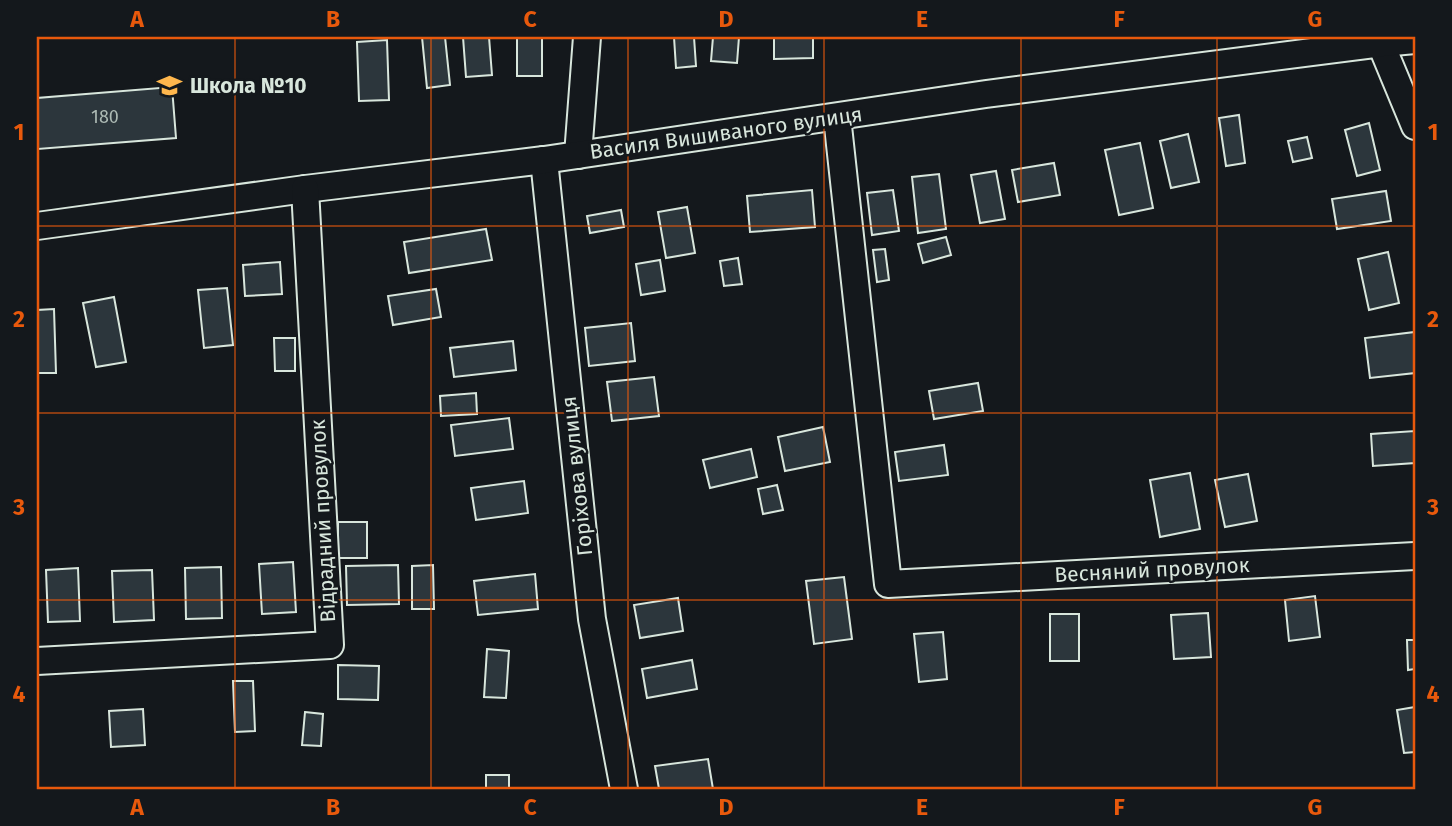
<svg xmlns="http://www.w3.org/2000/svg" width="1452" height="826" font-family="'Fira Sans',sans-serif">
<rect width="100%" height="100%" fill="#14181c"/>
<g fill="#2c363c" stroke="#d8e6dc" stroke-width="2">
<polygon points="422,37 445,37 450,85 427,88"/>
<polygon points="463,37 489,37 492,75 466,77"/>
<rect x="517" y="37" width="25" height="39"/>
<polygon points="674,37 694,37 696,66 676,68"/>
<polygon points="713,37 739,37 737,63 711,61"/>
<polygon points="774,37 813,37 813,58 774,59"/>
<polygon points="387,40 389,100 359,101 357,42"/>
<polygon points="172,87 176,138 38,149 37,98"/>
<polygon points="1239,115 1245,163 1226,166 1219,118"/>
<polygon points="1369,123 1380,170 1357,176 1345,130"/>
<polygon points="1188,134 1199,182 1171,188 1160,141"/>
<polygon points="1307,137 1312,158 1293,162 1288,141"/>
<polygon points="1140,143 1153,208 1119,215 1105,150"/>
<polygon points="1054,163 1060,195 1018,202 1012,170"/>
<polygon points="996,171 1005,219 980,223 971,175"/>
<polygon points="939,174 946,229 918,233 912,177"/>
<polygon points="812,190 815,227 750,232 747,196"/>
<polygon points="893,190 899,231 872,235 867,193"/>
<polygon points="1386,191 1391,221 1337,229 1332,199"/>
<polygon points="687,207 695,253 666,258 658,212"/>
<polygon points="621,210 624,227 590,233 587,216"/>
<polygon points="486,229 492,260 409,273 404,242"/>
<polygon points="946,237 951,255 923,263 918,244"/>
<polygon points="885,249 889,280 877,282 873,250"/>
<polygon points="1388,252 1399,303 1369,310 1358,259"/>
<polygon points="738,258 742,284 724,286 720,261"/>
<polygon points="660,260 665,291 641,295 636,264"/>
<polygon points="280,262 282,294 245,296 243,265"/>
<polygon points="227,288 233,345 204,348 198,290"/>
<polygon points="436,289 441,317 393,325 388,296"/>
<polygon points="114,297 126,362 96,367 83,303"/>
<polygon points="54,309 56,373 37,373 37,310"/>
<polygon points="631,323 635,361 589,366 585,328"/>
<polygon points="1415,332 1415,373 1370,378 1365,338"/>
<polygon points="274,338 295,338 295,371 275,371"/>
<polygon points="513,341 516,370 454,377 450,348"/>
<polygon points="654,377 659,416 612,421 607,382"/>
<polygon points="978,383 983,411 934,419 929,391"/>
<polygon points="476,393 477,414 441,416 440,396"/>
<polygon points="509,418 513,449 455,456 451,425"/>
<polygon points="823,427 830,462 785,471 778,437"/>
<polygon points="1415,431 1415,463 1373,466 1371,434"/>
<polygon points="944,445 948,475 899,481 895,452"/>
<polygon points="751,449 757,477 710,488 703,460"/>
<polygon points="1190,473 1200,529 1160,537 1150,480"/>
<polygon points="1248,474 1257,521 1225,527 1215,480"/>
<polygon points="524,481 528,513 476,520 471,488"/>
<polygon points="777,485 783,510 763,514 758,489"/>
<rect x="338" y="522" width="29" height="36"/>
<polygon points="293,562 296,612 262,614 259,564"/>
<polygon points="398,565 399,604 347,605 346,566"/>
<polygon points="433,565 434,609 412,609 412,566"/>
<polygon points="221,567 222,618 186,619 185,568"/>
<polygon points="78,568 80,621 48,622 46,570"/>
<polygon points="152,570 154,620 114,622 112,571"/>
<polygon points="535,574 538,609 478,615 474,581"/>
<polygon points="844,577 852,639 814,644 806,581"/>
<polygon points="1315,596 1320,637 1289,641 1285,600"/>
<polygon points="678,598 683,631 640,638 634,605"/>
<polygon points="1208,613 1211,657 1174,659 1171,615"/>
<rect x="1050" y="614" width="29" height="47"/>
<polygon points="943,632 947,679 919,682 914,634"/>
<polygon points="1407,640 1415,640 1415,669 1408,670"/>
<polygon points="487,649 509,651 506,698 484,697"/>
<polygon points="692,660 697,689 647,698 642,669"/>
<polygon points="338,665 379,666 378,700 338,699"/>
<polygon points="233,681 253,681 255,731 235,732"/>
<polygon points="1415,707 1415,752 1404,753 1397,710"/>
<polygon points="143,709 145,745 111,747 109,711"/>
<polygon points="305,712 323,714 321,746 302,745"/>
<polygon points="708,759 713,789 659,789 655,766"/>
<rect x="486" y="775" width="23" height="14"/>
</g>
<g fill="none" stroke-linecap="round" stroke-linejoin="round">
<defs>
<g id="minor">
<polyline points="1378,37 1415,126"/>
<polyline points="837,117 888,584 1415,556"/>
<polyline points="578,155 587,37"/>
<polyline points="544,160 592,619 624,789"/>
<polyline points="37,226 305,189 544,160 986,94 1382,43 1415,40"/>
<polyline points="37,661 330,645 305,189"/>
</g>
</defs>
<use href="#minor" stroke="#d8e6dc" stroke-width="30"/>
<use href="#minor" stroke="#14181c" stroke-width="26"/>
</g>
<path fill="none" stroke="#e8590c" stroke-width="2" stroke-opacity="0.55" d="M235,37V789M431,37V789M628,37V789M824,37V789M1021,37V789M1217,37V789M37,226H1415M37,413H1415M37,600H1415"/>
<defs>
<symbol id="school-bare" viewBox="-9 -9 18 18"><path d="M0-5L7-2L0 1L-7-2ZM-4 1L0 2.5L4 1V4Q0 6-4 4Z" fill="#ffb74d" stroke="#14181c" stroke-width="2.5" paint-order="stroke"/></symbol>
</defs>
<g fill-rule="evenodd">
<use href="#school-bare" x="152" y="68" width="35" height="35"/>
</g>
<g text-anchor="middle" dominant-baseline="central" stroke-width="5" stroke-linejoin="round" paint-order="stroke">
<g font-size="18" fill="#adbab4">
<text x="105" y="117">180</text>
</g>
<g font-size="21" font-weight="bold" fill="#d8e6dc" stroke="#14181c" text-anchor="start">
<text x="190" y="86">Школа №10</text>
</g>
<g font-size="21" fill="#d8e6dc" stroke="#14181c">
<text transform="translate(726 133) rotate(-8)">Василя Вишиваного вулиця</text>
<text transform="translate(577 476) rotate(-96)">Горіхова вулиця</text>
<text transform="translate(323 521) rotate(-93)">Відрадний провулок</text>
<text transform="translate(1152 570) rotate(-3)">Весняний провулок</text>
</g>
</g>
<rect width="1452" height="826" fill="none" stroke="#14181c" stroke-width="77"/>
<rect x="38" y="38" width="1376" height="750" fill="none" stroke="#e8590c" stroke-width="2.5"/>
<g font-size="23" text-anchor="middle" font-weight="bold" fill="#e8590c">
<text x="137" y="27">A</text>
<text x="333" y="27">B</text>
<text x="530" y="27">C</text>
<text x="726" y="27">D</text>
<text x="922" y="27">E</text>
<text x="1119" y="27">F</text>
<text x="1315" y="27">G</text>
<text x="19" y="140">1</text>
<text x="1433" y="140">1</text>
<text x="19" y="327">2</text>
<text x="1433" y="327">2</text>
<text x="19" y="515">3</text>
<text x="1433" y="515">3</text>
<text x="19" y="702">4</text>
<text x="1433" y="702">4</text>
<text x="137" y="815">A</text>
<text x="333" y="815">B</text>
<text x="530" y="815">C</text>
<text x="726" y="815">D</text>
<text x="922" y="815">E</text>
<text x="1119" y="815">F</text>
<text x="1315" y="815">G</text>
</g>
</svg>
